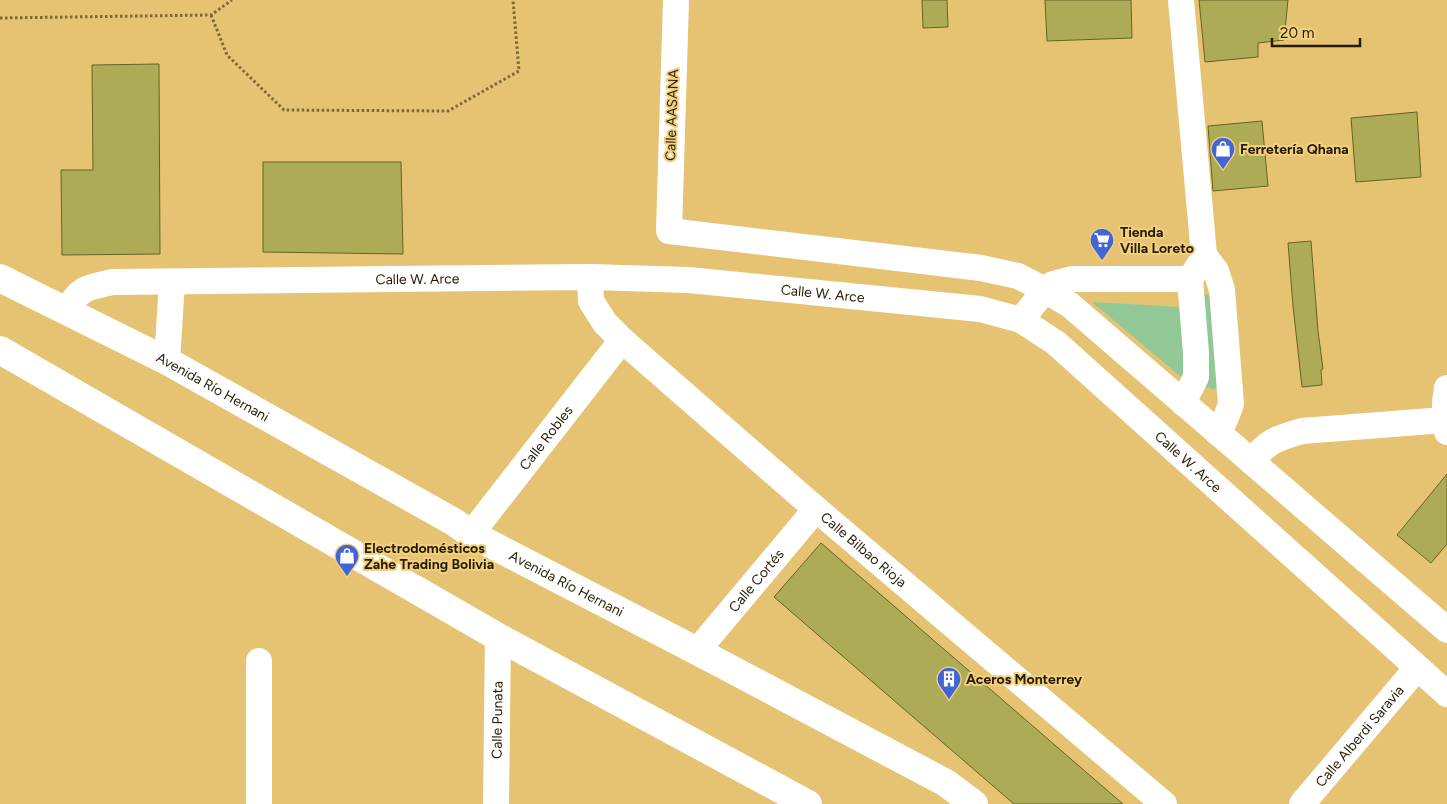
<svg xmlns="http://www.w3.org/2000/svg" width="1447" height="804" font-family="Figtree,sans-serif">
<rect width="100%" height="100%" fill="#e6c373"/>
<g fill="#92c896">
<polygon points="1204,294 1213,296 1220,386 1214,389 1206,387 1198,298"/>
<polygon points="1092,302 1181,307 1186,381"/>
</g>
<g fill="#aeab56" stroke="#666322">
<polygon points="922,0 947,0 948,27 923,28"/>
<polygon points="1045,0 1131,0 1132,38 1047,41"/>
<polygon points="1199,0 1288,0 1284,40 1258,43 1258,57 1205,62"/>
<polygon points="159,64 160,254 62,255 61,170 93,170 92,65"/>
<polygon points="1417,112 1421,177 1356,182 1351,118"/>
<polygon points="1262,121 1268,186 1213,191 1208,126"/>
<polygon points="263,162 401,162 403,254 263,252"/>
<polygon points="1311,241 1318,331 1323,369 1321,370 1322,385 1302,387 1293,306 1288,243"/>
<polygon points="1447,474 1447,544 1431,563 1397,535"/>
<polygon points="821,543 1123,804 1014,804 774,597"/>
</g>
<g fill="none" stroke-linecap="round" stroke-linejoin="round">
<g stroke="#7d6735" stroke-width="3" stroke-dasharray="2.5 2.5" stroke-linecap="butt">
<polyline points="211,15 227,55 284,110 448,111 519,71 513,0"/>
<polyline points="0,18 211,15 232,0"/>
</g>
<g stroke="#fff" stroke-width="26">
<polyline points="676,0 669,231 981,268 1018,276 1045,290 1070,305 1447,630"/>
<polyline points="1181,0 1204,255 1216,271 1222,290 1231,404 1225,420 1217,432"/>
<path id="s1" d="M590,277L591,301L605,323L622,340L816,509L1164,804"/>
<path id="s2" d="M67,311C79,287 89,287 113,282L590,277L689,280L980,309L1021,320L1056,343L1447,694"/>
<polyline points="1021,320 1045,290 1053,284 1072,279 1190,279"/>
<polyline points="167,361 172,282"/>
<path d="M1447,388C1444,403 1444,417 1447,432"/>
<polyline points="1183,403 1196,377 1196,353 1190,279 1199,265"/>
<path d="M1251,461C1270,440 1275,439 1302,431L1444,420"/>
<path id="s3" d="M471,534L622,340"/>
<path id="s4" d="M697,651L816,509"/>
<polyline points="259,661 259,804"/>
<path id="s5" d="M496,804L498,637"/>
<path id="s6" d="M1302,804L1417,668"/>
</g>
<g stroke="#fff" stroke-width="28">
<path id="s7" d="M0,278L167,361L454,522L471,534L697,651L946,783L974,804"/>
<polyline points="0,350 498,637 808,804"/>
</g>
</g>
<defs>
<symbol id="shop-pin" viewBox="-11 -11 22 30"><path d="M0 17L-7.5 6A9.5 9.5 0 1 1 7.5 6Z" fill="#4165d7" stroke="#f3d07f"/><path d="M-5-2.5h2.3a2.7 3.5 0 0 1 5.4 0H5L5.5 6h-11ZM-1.5-2.5h3a1.5 2.3 0 0 0-3 0Z" fill="#fff"/></symbol>
<symbol id="supermarket-pin" viewBox="-11 -11 22 30"><path d="M0 17L-7.5 6A9.5 9.5 0 1 1 7.5 6Z" fill="#4165d7" stroke="#f3d07f"/><path d="M-6-5.5h2.5l.6 2H6L4.5 2H-2.5L-4.4-4H-6ZM-1.5 3.2a1.3 1.3 0 1 0 .1 0ZM3 3.2a1.3 1.3 0 1 0 .1 0Z" fill="#fff"/></symbol>
<symbol id="building-pin" viewBox="-11 -11 22 30"><path d="M0 17L-7.5 6A9.5 9.5 0 1 1 7.5 6Z" fill="#4165d7" stroke="#f3d07f"/><path d="M-4-6H4V6H1V3H-1V6H-4ZM-2.5-4.3h1.7v1.8h-1.7ZM.8-4.3h1.7v1.8H.8ZM-2.5-1h1.7V.8h-1.7ZM.8-1h1.7V.8H.8Z" fill="#fff"/></symbol>
</defs>
<g fill-rule="evenodd">
<use href="#shop-pin" x="1209" y="135" width="28" height="38"/>
<use href="#supermarket-pin" x="1088" y="226" width="28" height="38"/>
<use href="#shop-pin" x="333" y="542" width="28" height="38"/>
<use href="#building-pin" x="935" y="665" width="28" height="38"/>
</g>
<g text-anchor="middle" dominant-baseline="central" stroke-width="4" stroke-linejoin="round" paint-order="stroke">
<g font-size="14" fill="#261c03" stroke="#f3d07f">
<text transform="translate(672 115) rotate(-88)">Calle AASANA</text>
<text stroke="none"><textPath href="#s2" startOffset="362">Calle W. Arce</textPath></text>
<text stroke="none"><textPath href="#s2" startOffset="768">Calle W. Arce</textPath></text>
<text stroke="none"><textPath href="#s7" startOffset="239">Avenida Río Hernani</textPath></text>
<text stroke="none"><textPath href="#s3" startOffset="122">Calle Robles</textPath></text>
<text stroke="none"><textPath href="#s2" startOffset="1188">Calle W. Arce</textPath></text>
<text stroke="none"><textPath href="#s1" startOffset="394">Calle Bilbao Rioja</textPath></text>
<text stroke="none"><textPath href="#s4" startOffset="92">Calle Cortés</textPath></text>
<text stroke="none"><textPath href="#s7" startOffset="644">Avenida Río Hernani</textPath></text>
<text stroke="none"><textPath href="#s5" startOffset="84">Calle Punata</textPath></text>
<text stroke="none"><textPath href="#s6" startOffset="89">Calle Alberdi Saravia</textPath></text>
</g>
<g font-size="14" font-weight="bold" fill="#261c03" stroke="#f3d07f" text-anchor="start">
<text x="1240" y="149">Ferretería Qhana</text>
<text x="1120" y="232">Tienda<tspan x="1120" dy="16">Villa Loreto</tspan></text>
<text x="364" y="548">Electrodomésticos<tspan x="364" dy="16">Zahe Trading Bolivia</tspan></text>
<text x="966" y="679">Aceros Monterrey</text>
</g>
</g>
<path d="M1272 38v8h88v-8" fill="none" stroke="#261c03" stroke-width="2.5"/>
<text x="1280" y="38" font-size="15" fill="#261c03" stroke="#f3d07f" stroke-width="4" paint-order="stroke">20 m</text>
</svg>
